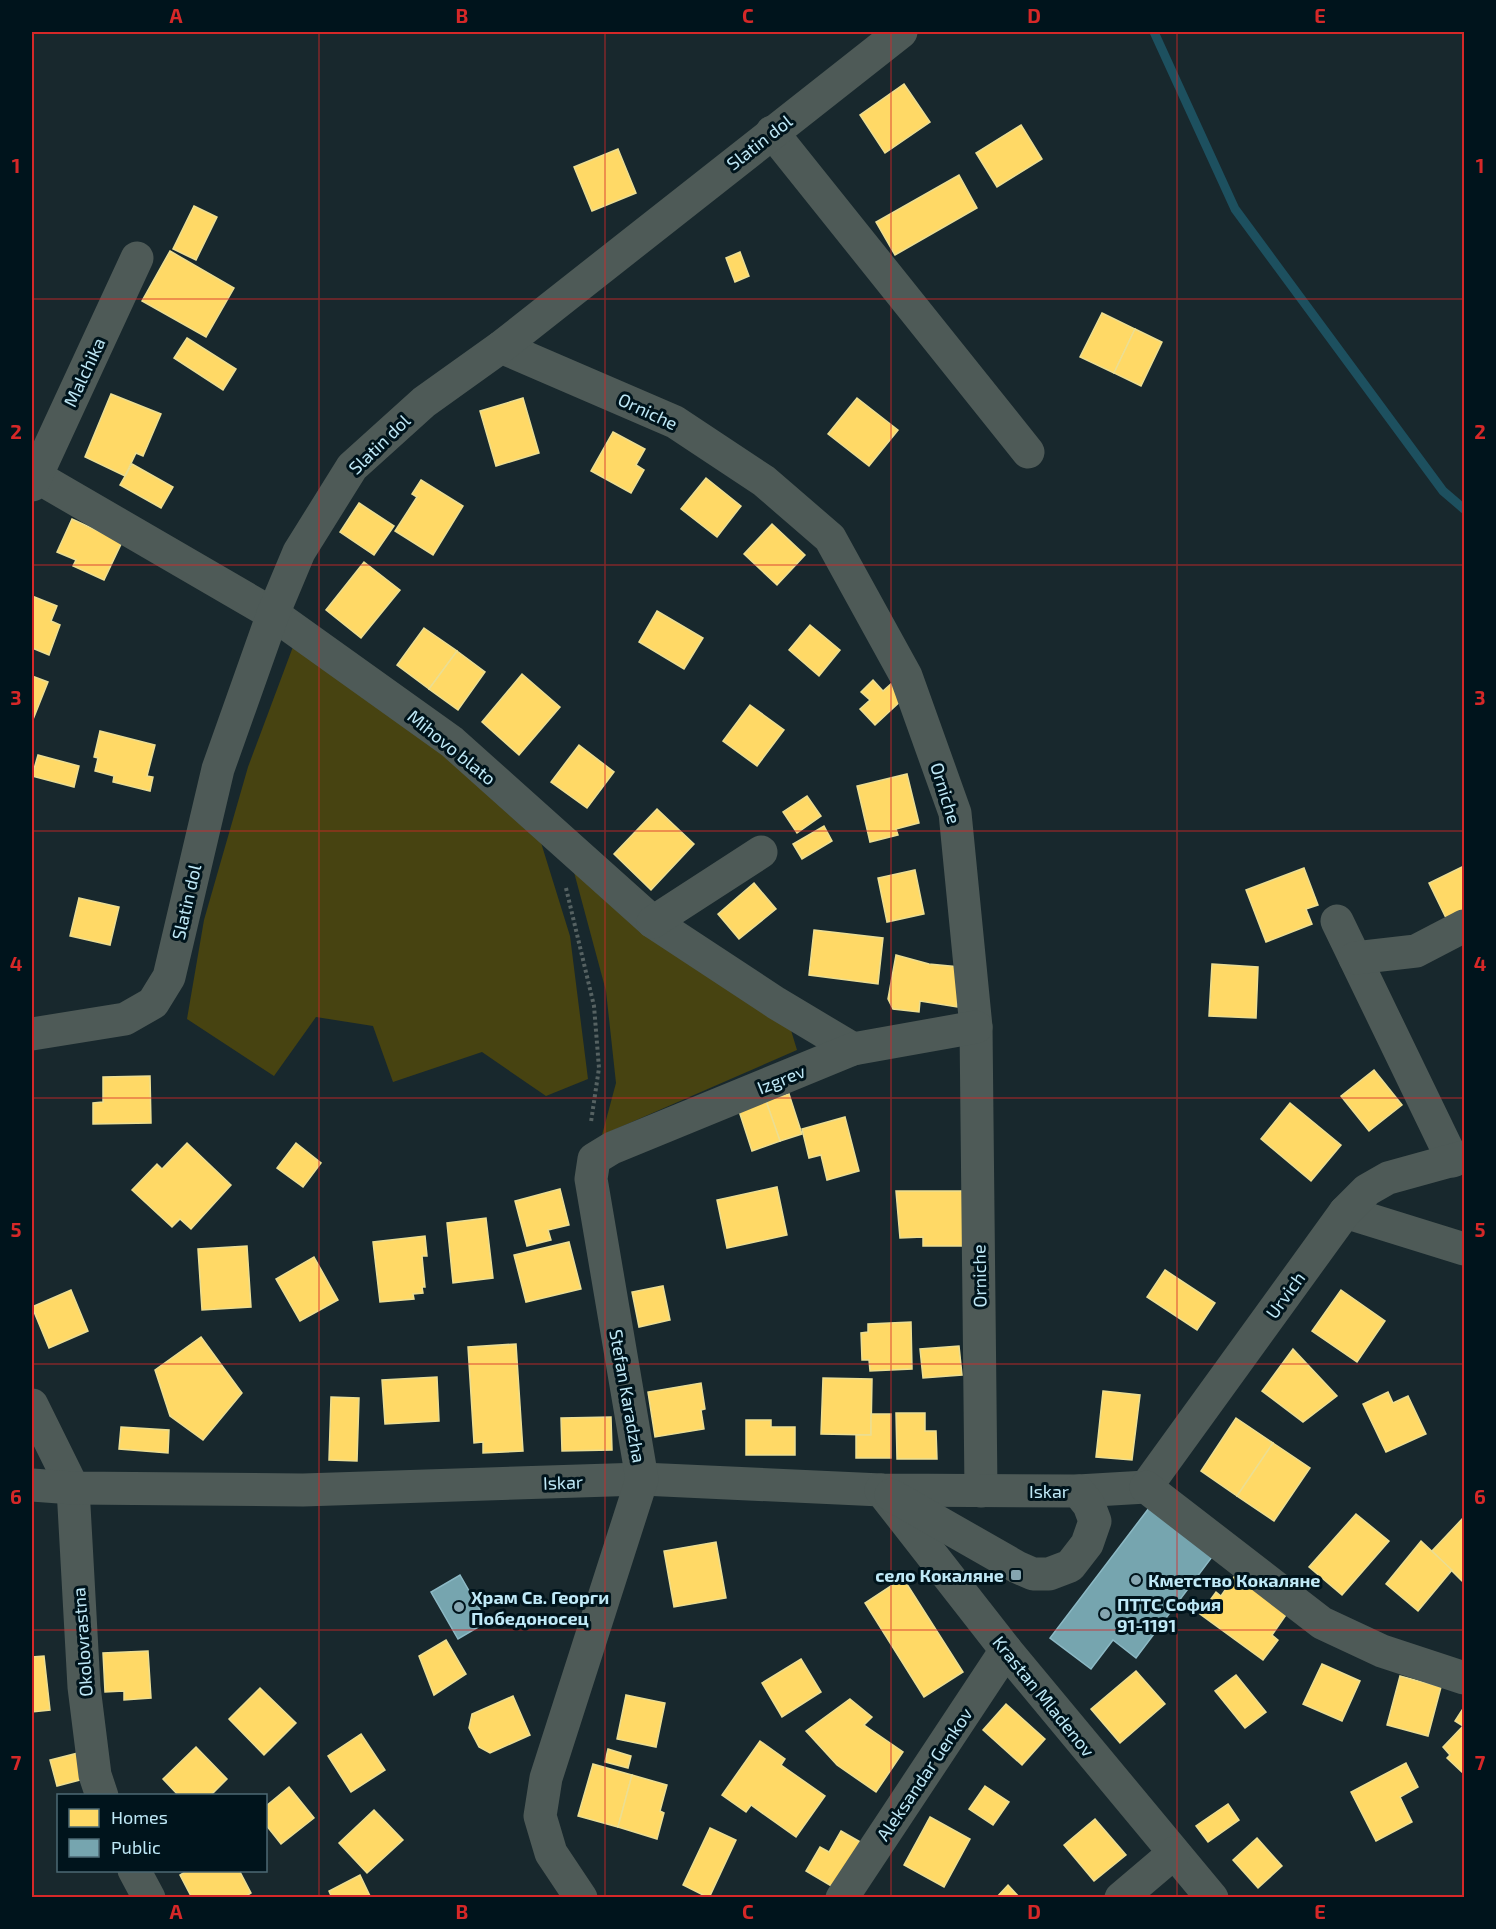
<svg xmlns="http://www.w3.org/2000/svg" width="1496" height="1929" font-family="'Exo 2',sans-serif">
<rect width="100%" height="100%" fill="#18282d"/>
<g fill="#474311">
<polygon points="294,644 449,751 538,833 570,936 588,1079 546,1096 482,1052 393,1082 373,1026 316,1017 274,1076 187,1019 204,920 248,767"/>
<polygon points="571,861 787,1017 797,1050 602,1135 616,1083 606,991"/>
</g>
<g fill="#ffd966" stroke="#ecde92" stroke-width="1.5">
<polygon points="904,84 930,122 885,153 860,115"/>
<polygon points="1021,125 1042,159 997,187 976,153"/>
<polygon points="618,149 636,193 592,211 574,167"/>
<polygon points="959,175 977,208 895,255 876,222"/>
<polygon points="194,206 217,217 196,260 173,249"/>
<polygon points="170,251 234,288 206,337 142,301"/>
<polygon points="740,252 749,276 735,282 726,258"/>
<polygon points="1102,313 1135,329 1114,373 1080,357"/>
<polygon points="1135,329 1162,342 1141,386 1114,373"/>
<polygon points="187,338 236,369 223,390 174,358"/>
<polygon points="111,394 161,414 143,456 136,453 125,476 85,457"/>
<polygon points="523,398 539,453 496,466 480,411"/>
<polygon points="857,398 898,430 869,466 828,434"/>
<polygon points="613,432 645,449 636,465 644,470 631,493 591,471"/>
<polygon points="132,464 173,487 161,508 120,485"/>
<polygon points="706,478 741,506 717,537 681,509"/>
<polygon points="421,480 463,506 433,555 395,531 417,497 412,494"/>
<polygon points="359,503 394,526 374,555 340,532"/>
<polygon points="72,519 122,542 104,580 73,566 76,560 57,552"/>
<polygon points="772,524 805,555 777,585 744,554"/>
<polygon points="364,562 400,590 361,638 326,610"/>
<polygon points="32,596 57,606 51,621 60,625 49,655 32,648"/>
<polygon points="657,611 703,638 684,669 639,642"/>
<polygon points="810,625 840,650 819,676 789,650"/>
<polygon points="424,628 457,651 429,689 397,665"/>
<polygon points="457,651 485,672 458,710 429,689"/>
<polygon points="522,674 560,707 519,755 482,722"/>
<polygon points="32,676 48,682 32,722"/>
<polygon points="873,680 883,691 893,682 905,697 875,725 860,709 870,700 861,692"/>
<polygon points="750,705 784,730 757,766 723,741"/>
<polygon points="100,731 155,745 147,776 153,777 150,791 113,782 114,776 95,771 98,758 94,757"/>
<polygon points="579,745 614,772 587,808 551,782"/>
<polygon points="38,755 79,766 74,787 32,776"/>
<polygon points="907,774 919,823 896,829 898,835 870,842 857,786"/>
<polygon points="807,796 821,816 797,833 783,812"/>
<polygon points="657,809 694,844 651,890 614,854"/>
<polygon points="824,826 832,841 802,859 793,844"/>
<polygon points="1464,866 1464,914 1448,922 1429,883"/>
<polygon points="1304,868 1318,905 1306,909 1312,924 1266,942 1246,890"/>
<polygon points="915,870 924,914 887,922 878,878"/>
<polygon points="754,883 776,909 739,939 718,914"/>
<polygon points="79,898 119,907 110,945 70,936"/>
<polygon points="814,930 883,938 878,984 809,975"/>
<polygon points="896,955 929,964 960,967 957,1007 920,1001 919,1012 893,1009 888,999"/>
<polygon points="1212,964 1258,967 1256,1018 1209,1016"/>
<polygon points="1374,1070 1402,1105 1369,1131 1341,1096"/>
<polygon points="150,1076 151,1123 93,1124 93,1103 103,1102 103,1077"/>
<polygon points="789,1094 802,1134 780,1141 766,1101"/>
<polygon points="766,1101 780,1141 752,1151 739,1111"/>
<polygon points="1290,1103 1341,1145 1311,1181 1261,1139"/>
<polygon points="845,1117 859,1171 827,1180 821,1155 809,1158 802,1129"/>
<polygon points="187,1143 231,1185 191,1229 180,1219 172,1227 132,1190 157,1164 162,1169"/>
<polygon points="296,1143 321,1163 303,1187 277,1168"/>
<polygon points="777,1187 787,1235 727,1248 717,1200"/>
<polygon points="560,1189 569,1225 548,1230 551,1240 527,1246 515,1201"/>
<polygon points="896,1191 966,1191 964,1246 923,1246 923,1237 900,1238"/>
<polygon points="486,1218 493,1278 453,1283 447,1223"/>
<polygon points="425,1236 427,1256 422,1256 425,1287 422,1287 423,1293 413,1294 414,1299 380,1302 373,1242"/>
<polygon points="569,1242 581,1289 526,1302 514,1255"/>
<polygon points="247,1246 251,1307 202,1310 198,1249"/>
<polygon points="314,1257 338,1300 300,1321 276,1279"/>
<polygon points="1165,1270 1215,1303 1197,1330 1147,1297"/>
<polygon points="663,1286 670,1320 639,1327 632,1292"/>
<polygon points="71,1290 88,1331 49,1348 32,1307"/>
<polygon points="1341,1290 1385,1321 1357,1362 1312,1331"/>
<polygon points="911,1322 912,1369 870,1371 869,1360 862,1360 861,1333 868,1332 868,1324"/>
<polygon points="201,1337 242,1393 203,1440 170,1416 155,1370"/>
<polygon points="516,1344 523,1451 483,1453 483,1442 474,1443 468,1347"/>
<polygon points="959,1346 962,1375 923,1378 920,1349"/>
<polygon points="1293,1349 1337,1396 1303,1422 1262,1391"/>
<polygon points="437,1377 439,1421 385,1424 382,1380"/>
<polygon points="823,1378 872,1379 871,1435 821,1434"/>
<polygon points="701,1383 705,1409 701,1410 704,1429 655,1437 648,1392"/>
<polygon points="1103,1391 1140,1395 1132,1460 1096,1457"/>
<polygon points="1388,1392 1393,1403 1408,1396 1426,1434 1386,1452 1363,1404"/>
<polygon points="331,1397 359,1398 357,1461 329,1460"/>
<polygon points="896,1413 925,1413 925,1431 936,1431 937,1459 897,1459"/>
<polygon points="871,1414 891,1414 891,1458 856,1458 856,1435 871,1435"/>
<polygon points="611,1417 612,1450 562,1451 561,1418"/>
<polygon points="1236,1418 1273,1443 1237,1496 1201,1471"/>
<polygon points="746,1420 771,1420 771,1427 795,1427 795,1455 746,1455"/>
<polygon points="121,1427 169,1430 168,1453 119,1449"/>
<polygon points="1273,1443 1310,1468 1274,1521 1237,1496"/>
<polygon points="1356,1514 1389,1541 1342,1595 1309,1567"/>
<polygon points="1464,1517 1464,1583 1432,1551"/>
<polygon points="1421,1541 1452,1570 1418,1611 1386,1584"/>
<polygon points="716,1542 726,1598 674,1607 664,1551"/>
<polygon points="1236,1574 1288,1612 1272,1635 1278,1640 1263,1660 1200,1614 1216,1592 1221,1596"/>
<polygon points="903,1578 963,1672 924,1697 865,1603"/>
<polygon points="446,1640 466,1674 434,1695 419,1656"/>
<polygon points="148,1651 151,1698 124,1700 124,1691 105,1692 103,1653"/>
<polygon points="44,1656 50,1710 32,1712 32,1657"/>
<polygon points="801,1659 821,1692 782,1717 762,1683"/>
<polygon points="1322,1664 1360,1681 1342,1721 1303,1704"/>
<polygon points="1136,1671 1165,1704 1120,1743 1091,1709"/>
<polygon points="1236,1675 1266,1712 1245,1728 1215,1691"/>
<polygon points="1400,1676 1441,1687 1428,1736 1387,1725"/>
<polygon points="260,1688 296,1723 264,1755 229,1719"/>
<polygon points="626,1695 665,1703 656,1747 617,1739"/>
<polygon points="513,1696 530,1735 490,1753 479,1747 469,1728 472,1714"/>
<polygon points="850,1699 872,1717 864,1725 903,1752 876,1792 837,1765 806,1731"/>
<polygon points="1006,1704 1045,1739 1022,1765 983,1730"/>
<polygon points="1464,1707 1464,1774 1447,1758 1450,1755 1443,1747 1463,1726 1455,1721"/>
<polygon points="361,1734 385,1770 351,1792 328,1756"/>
<polygon points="760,1741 785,1759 781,1765 825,1796 796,1837 751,1805 746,1812 722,1795"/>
<polygon points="196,1747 227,1779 210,1796 179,1796 163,1779"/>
<polygon points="608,1749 631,1756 628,1768 605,1762"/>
<polygon points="78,1753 84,1779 57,1786 50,1760"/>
<polygon points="1406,1763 1418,1787 1400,1797 1412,1822 1376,1841 1351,1792"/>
<polygon points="593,1764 632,1775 618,1827 578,1816"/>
<polygon points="632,1775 667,1785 660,1811 664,1813 657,1839 618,1827"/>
<polygon points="985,1786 1009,1802 993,1825 969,1809"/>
<polygon points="289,1787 314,1818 281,1844 266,1825 266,1806"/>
<polygon points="1228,1804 1239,1820 1208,1842 1196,1826"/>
<polygon points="374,1810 403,1840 367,1873 339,1843"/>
<polygon points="930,1817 970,1839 944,1887 904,1865"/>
<polygon points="1095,1819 1126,1855 1094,1881 1064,1845"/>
<polygon points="710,1828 736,1840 709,1898 683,1885"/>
<polygon points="841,1831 864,1844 838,1890 806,1871 820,1847 829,1852"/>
<polygon points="1257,1838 1282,1866 1258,1888 1233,1860"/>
<polygon points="188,1870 239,1870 251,1893 243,1898 192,1898 180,1875"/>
<polygon points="360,1875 371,1898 332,1898 329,1891"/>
<polygon points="1008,1885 1020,1898 996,1898"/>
</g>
<g fill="#76a5af" stroke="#8cb9c5" stroke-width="1.5">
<polygon points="1152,1504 1215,1553 1136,1658 1113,1640 1091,1669 1050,1638"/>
<polygon points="460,1575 487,1622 458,1639 431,1592"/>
</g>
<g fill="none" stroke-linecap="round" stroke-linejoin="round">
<polyline stroke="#1d505f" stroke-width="9" points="1154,32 1235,209 1443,491 1464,509"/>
<polyline stroke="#566262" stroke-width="4" stroke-dasharray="3 3" stroke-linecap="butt" points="566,888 594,1006 599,1068 591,1122"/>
<g stroke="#4e5a57" stroke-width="33">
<polyline points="772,132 1028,452"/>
<polyline points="501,347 675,422 764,481 830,538 906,676 955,813 976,1027 981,1491"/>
<polyline points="32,474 273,614 452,742 653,922 776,1003 853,1049"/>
<polyline points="32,485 137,258"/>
<polyline points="1337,921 1453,1161"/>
<polyline points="653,922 761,852"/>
<polyline points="1355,958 1416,951 1464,926"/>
<polyline points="32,1034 125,1019 153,1003 169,977 218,769 273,614 299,552 352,467 424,402 501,347 901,32"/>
<polyline points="1345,1212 1464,1249"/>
<polyline points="32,1405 73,1488 84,1687 95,1775 102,1796"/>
<polyline points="32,1485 73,1488 303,1490 642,1479 881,1490 1078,1491 1146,1487"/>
<polyline points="1146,1487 1345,1212 1367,1190 1388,1178 1464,1157"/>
<polyline points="1146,1487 1322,1623 1382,1651 1464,1678"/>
<polyline points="881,1490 1006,1650 1212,1898"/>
<polyline points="891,1495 1017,1567 1033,1574 1049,1574 1070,1566 1087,1544 1095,1521 1089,1505 1078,1491"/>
<polyline points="134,1870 149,1898"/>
<polyline points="581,1898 551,1853 540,1816 546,1778 642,1479 591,1179 594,1159 612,1148 853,1049 976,1027"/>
<polyline points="842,1898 1006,1650"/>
<polyline points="1121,1898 1174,1853"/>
</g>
</g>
<path fill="none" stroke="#d62828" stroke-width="1.5" stroke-opacity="0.55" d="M319,32V1898M605,32V1898M891,32V1898M1177,32V1898M32,299H1464M32,565H1464M32,831H1464M32,1098H1464M32,1364H1464M32,1630H1464"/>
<g fill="#85a5b0" stroke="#00141c" stroke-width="2">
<rect x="1010" y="1569" width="12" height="12" rx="3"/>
<circle cx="1136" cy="1580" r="6"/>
<circle cx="459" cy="1607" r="6"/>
<circle cx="1105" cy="1614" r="6"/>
</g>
<g text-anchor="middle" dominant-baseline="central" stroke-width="6" stroke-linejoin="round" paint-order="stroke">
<g font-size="18" fill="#bfe9f7" stroke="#00141c">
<text transform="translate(759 142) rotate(-38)">Slatin dol</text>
<text transform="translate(84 372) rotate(-65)">Malchika</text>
<text transform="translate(648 411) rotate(25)">Orniche</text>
<text transform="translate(379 444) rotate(-44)">Slatin dol</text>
<text transform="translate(452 747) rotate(39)">Mihovo blato</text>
<text transform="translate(946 793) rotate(73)">Orniche</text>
<text transform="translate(186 902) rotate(-77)">Slatin dol</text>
<text transform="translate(781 1079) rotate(-22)">Izgrev</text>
<text transform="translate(979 1276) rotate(-91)">Orniche</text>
<text transform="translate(1285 1295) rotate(-54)">Urvich</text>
<text transform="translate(628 1396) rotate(80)">Stefan Karadzha</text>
<text transform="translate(563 1482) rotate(-2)">Iskar</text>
<text x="1049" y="1491">Iskar</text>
<text transform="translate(82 1642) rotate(-94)">Okolovrastna</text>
<text transform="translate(1044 1696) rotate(51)">Krastan Mladenov</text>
<text transform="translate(924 1774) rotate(-56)">Aleksandar Genkov</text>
</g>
<g font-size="18" font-weight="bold" fill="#bfe9f7" stroke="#00141c" text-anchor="start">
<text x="1004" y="1575" text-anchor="end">село Кокаляне</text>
<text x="1148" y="1580">Кметство Кокаляне</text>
<text x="471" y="1597">Храм Св. Георги<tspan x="471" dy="21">Победоносец</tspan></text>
<text x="1117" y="1604">ПТТС София<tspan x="1117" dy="21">91-1191</tspan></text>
</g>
</g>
<rect width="1496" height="1929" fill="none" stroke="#00141c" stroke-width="66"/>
<rect x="57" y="1794" width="210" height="78" fill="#00141c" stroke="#4c6974" stroke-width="1.5"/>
<rect x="69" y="1809" width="30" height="18" fill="#ffd966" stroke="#4c6974" stroke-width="1.5"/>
<text x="111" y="1824" font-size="18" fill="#bfe9f7">Homes</text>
<rect x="69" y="1839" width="30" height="18" fill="#76a5af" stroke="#4c6974" stroke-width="1.5"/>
<text x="111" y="1854" font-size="18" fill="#bfe9f7">Public</text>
<rect x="33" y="33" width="1430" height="1863" fill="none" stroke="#d62828" stroke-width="2"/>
<g font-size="20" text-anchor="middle" font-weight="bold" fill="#d62828">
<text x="176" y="23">A</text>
<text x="462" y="23">B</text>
<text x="748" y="23">C</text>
<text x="1034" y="23">D</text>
<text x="1320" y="23">E</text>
<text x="16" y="173">1</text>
<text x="1480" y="173">1</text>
<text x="16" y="439">2</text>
<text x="1480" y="439">2</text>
<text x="16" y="705">3</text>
<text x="1480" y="705">3</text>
<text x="16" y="971">4</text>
<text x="1480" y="971">4</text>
<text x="16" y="1237">5</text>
<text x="1480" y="1237">5</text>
<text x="16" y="1504">6</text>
<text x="1480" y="1504">6</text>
<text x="16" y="1770">7</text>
<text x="1480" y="1770">7</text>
<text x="176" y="1919">A</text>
<text x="462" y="1919">B</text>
<text x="748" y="1919">C</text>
<text x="1034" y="1919">D</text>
<text x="1320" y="1919">E</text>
</g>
</svg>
